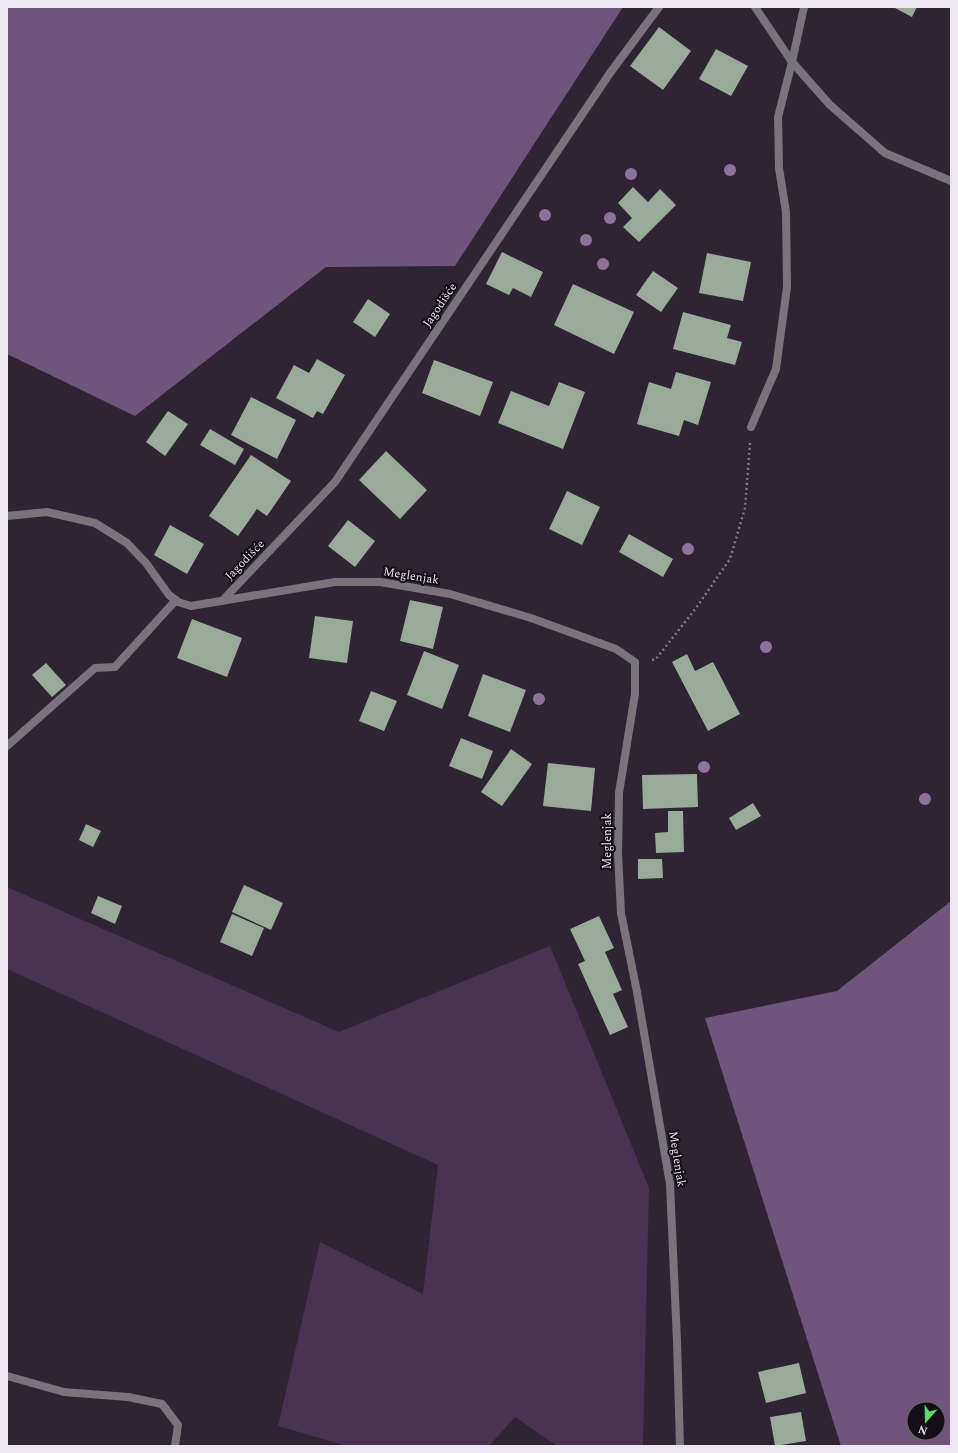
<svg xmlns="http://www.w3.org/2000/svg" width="958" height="1453" font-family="Spectral,serif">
<rect width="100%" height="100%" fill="#2e2433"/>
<polygon fill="#493254" points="7,887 339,1032 550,946 649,1188 643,1446 557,1446 515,1417 489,1446 347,1446 278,1426 320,1242 423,1294 438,1165 7,969"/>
<g fill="#6f547c" fill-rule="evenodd">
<polygon points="7,7 623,7 455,266 326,267 135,416 7,354"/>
<path d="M951,901V1446H841L705,1018L837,991ZM914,1409H938V1433H914Z"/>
</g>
<g fill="#9a9">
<polygon points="893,7 917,7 912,17"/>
<polygon points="659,27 691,51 663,90 630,66"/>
<polygon points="716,49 748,66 731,96 699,79"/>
<polygon points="633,187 648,202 660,189 676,205 639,242 623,227 632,218 618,203"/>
<polygon points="502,252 543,272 531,297 513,288 509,295 486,284"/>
<polygon points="707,253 751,262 743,301 699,293"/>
<polygon points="653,271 678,288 661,312 636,295"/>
<polygon points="573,284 634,312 614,354 554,325"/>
<polygon points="368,299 390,314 375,337 353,322"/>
<polygon points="683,312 731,325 727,338 742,342 735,365 673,349"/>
<polygon points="317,359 345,375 323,414 317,411 313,418 276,398 294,365 309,373"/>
<polygon points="434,360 493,382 480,416 422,393"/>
<polygon points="676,372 711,382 698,425 684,420 679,436 637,424 649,382 671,389"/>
<polygon points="559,382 585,392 563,449 498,423 511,391 549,406"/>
<polygon points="251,397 296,420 277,459 231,435"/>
<polygon points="168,411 188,424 165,456 146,442"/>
<polygon points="210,429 244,449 235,465 200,445"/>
<polygon points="386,451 427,490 400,519 359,480"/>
<polygon points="251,455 291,481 267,516 257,509 238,536 209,516"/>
<polygon points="567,491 600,507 582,545 549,529"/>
<polygon points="348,520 375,541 355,567 328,546"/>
<polygon points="170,525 204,544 187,574 154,555"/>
<polygon points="629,534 673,559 663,577 619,552"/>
<polygon points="410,600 443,607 433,649 400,641"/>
<polygon points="315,616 353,621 347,663 309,658"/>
<polygon points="192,619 242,638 227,677 177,658"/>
<polygon points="424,651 459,665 442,709 407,695"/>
<polygon points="687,654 695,671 713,662 740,714 708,731 672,662"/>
<polygon points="46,663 66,685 52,697 32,675"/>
<polygon points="483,674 526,690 510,732 468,716"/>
<polygon points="371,691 397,701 384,731 359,721"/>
<polygon points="461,738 493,751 482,779 449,766"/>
<polygon points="511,749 532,764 502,806 481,792"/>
<polygon points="548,763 595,768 591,811 543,806"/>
<polygon points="697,774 698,807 643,809 642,775"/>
<polygon points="753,803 761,816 736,830 729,818"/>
<polygon points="668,811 683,811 684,852 656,853 655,833 668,832"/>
<polygon points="86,824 101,831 93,847 79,840"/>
<polygon points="638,859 662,859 663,878 638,879"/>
<polygon points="244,885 283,903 271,930 232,912"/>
<polygon points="98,896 122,906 115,924 91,913"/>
<polygon points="232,914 264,928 252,956 220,942"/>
<polygon points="599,916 614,948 605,952 622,990 613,994 628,1027 610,1035 578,964 585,961 570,929"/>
<polygon points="799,1363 806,1393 766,1403 758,1372"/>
<polygon points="801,1412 806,1441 775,1446 770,1417"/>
</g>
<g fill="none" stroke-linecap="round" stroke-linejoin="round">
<polyline stroke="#817986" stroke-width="2.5" stroke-dasharray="2 3" stroke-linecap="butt" points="652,660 656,659 696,608 730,559 745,508 750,443"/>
<g stroke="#79747c" stroke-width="8">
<polyline points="755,7 792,62 830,105 885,153 951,181"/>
<polyline points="751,427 776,369 787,287 786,212 779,168 778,117 792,62 804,7"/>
<polyline points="7,516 47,512 95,523 127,543 146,563 169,595 178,602 191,606 335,582 380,582 450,594 531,618 616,649 635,662 635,694 619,793 618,854 621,913 637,992 670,1184 677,1341 680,1446"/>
<polyline points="222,601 335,482 610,73 659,7"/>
<polyline points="7,746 95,668 115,667 176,600"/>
<polyline points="7,1376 64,1392 128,1397 162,1404 178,1425 175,1446"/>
</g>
</g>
<g fill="#8e729c">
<circle cx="730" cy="170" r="6"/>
<circle cx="631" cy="174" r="6"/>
<circle cx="545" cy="215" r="6"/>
<circle cx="610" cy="218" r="6"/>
<circle cx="586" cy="240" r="6"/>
<circle cx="603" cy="264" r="6"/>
<circle cx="688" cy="549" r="6"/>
<circle cx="766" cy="647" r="6"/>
<circle cx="539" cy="699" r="6"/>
<circle cx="704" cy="767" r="6"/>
<circle cx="925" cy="799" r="6"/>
</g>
<g text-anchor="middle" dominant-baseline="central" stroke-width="4" stroke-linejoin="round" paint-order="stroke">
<g font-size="12" fill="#ece6f0" stroke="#140f16">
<text transform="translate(440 305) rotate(-56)">Jagodišće</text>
<text transform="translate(245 560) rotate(-46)">Jagodišće</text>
<text transform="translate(411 576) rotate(9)">Meglenjak</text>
<text transform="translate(607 841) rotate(-90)">Meglenjak</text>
<text transform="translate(677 1159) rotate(81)">Meglenjak</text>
</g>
</g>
<rect width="958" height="1453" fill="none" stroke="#ece6f0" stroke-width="16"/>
<g transform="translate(926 1421) rotate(200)"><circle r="19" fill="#140f16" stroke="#6a656d"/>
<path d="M0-3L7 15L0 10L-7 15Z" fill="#60d56a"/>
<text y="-6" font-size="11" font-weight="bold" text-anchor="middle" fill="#ece6f0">N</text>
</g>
</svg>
